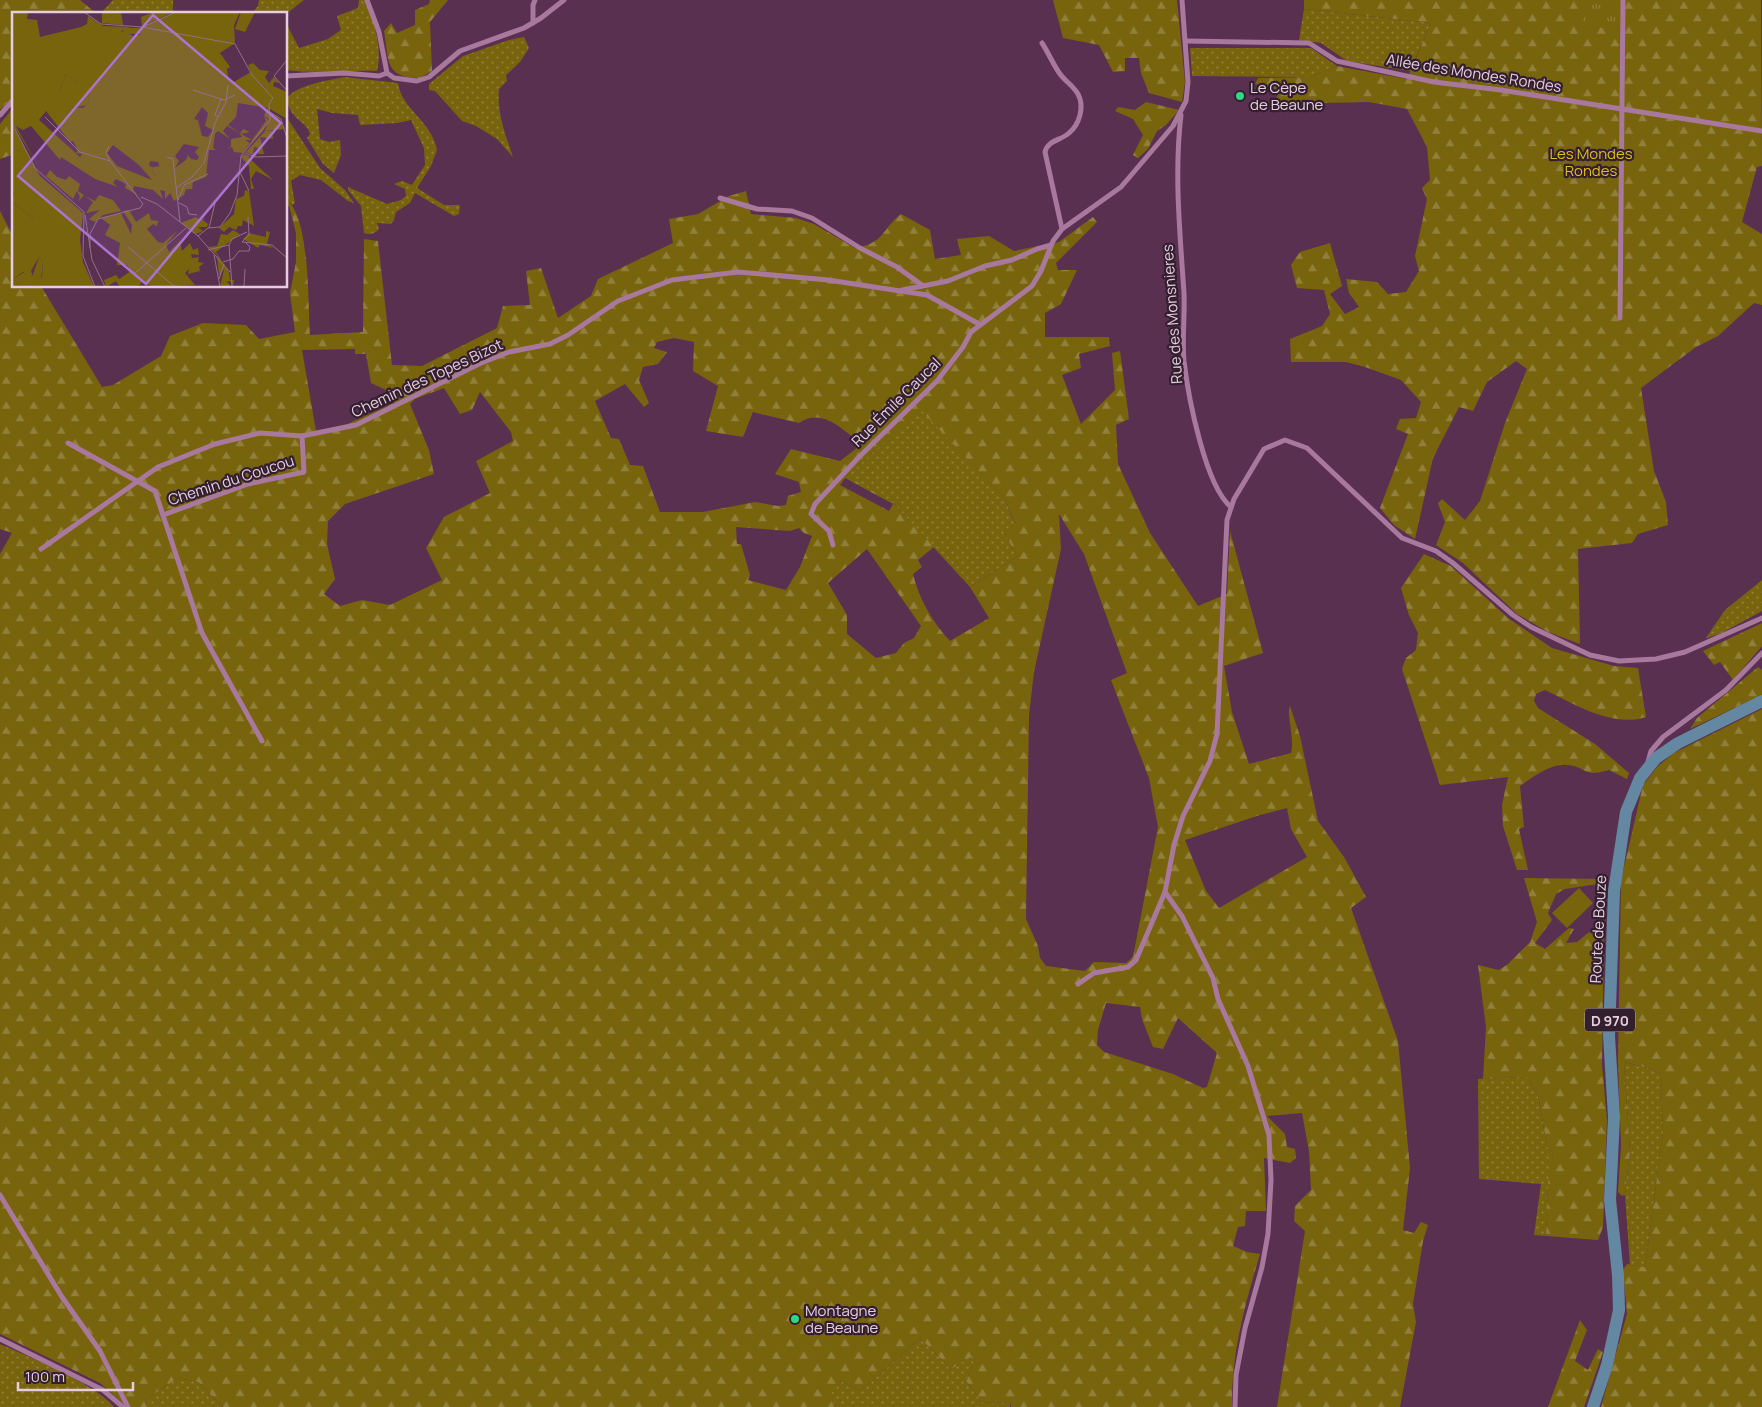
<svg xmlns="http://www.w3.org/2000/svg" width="1762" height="1407" font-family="Manrope,sans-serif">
<defs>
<pattern id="grass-dots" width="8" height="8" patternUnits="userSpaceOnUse" patternTransform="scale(1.25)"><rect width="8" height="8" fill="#77640d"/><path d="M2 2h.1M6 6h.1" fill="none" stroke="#91803c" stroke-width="1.8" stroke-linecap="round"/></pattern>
<pattern id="forest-firs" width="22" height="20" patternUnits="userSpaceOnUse" patternTransform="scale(1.25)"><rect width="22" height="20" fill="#77640d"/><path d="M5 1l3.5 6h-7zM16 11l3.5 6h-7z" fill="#91803c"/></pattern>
<pattern id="park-tufts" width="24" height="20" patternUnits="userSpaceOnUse" patternTransform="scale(1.25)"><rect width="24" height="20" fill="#77640d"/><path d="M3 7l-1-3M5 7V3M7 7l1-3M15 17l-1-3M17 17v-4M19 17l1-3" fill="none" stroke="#91803c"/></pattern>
</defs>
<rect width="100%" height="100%" fill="#5a3051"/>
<g fill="url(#grass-dots)">
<polygon points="113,0 173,0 173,14 100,14"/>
<polygon points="259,0 304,0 286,14 251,14 258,6"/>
<path d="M359,0H365C374,21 383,49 377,71C346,70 316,74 286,70V23L299,48L328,39L341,30L337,16L358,8Z"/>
<polygon points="1304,9 1431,23 1410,71 1347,61 1321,43 1299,40"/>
<path d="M524,37L529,48L520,62L506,75L507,81L499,89C497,114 505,133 513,157L497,139L476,126L462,121L435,91L429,90V84L463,56L509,40Z"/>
<polygon points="1190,48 1311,48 1337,66 1310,77 1192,76"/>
<path d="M345,77L398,83C402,110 431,120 437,150L431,166L417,188L444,205H460L459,214L454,216L415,193L410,203L396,212L394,220L391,224L377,223L379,229C375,234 370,235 364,233L361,206L348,190V187L387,204L401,200L406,196L405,189L394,184L402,181L412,185L425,165L424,148L411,120L397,123L360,125L358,115L332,113L317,109L320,139L329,142L340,140L341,155L334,173L323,164L307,138L310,134C307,121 289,120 287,98C296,85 330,80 345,77Z"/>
<polygon points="286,116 320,168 345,190 354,203 348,201 321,180 300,175 291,181 295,203 293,205 289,202 289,206 286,206"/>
<polygon points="920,408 1005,499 1015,524 1004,531 1017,557 970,587 893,503 846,477"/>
<polygon points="1762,580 1762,611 1720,634 1706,638 1725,610"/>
<polygon points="1624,1062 1648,1068 1661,1074 1663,1132 1645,1267 1630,1265 1625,1195 1630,1152"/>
<polygon points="1527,1077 1538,1095 1547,1146 1553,1154 1548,1187 1546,1236 1534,1235 1541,1184 1479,1179 1478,1079"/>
<polygon points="920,1338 951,1369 971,1356 974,1362 966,1381 983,1403 1010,1402 1010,1407 834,1407 830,1394 841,1381 861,1391"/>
<path d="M0,1344C28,1356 97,1385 114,1407H0Z"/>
<polygon points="178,1378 198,1382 223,1407 148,1407 145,1400"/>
</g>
<g fill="url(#forest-firs)" fill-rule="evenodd">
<polygon points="0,0 80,0 97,14 14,14 14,96 0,110"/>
<path d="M430,0H448L430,22L432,71L420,78C384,78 389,60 384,31L391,23L397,33L415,25V10L429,4Z"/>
<polygon points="1053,0 1177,0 1185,82 1182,102 1149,93 1141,73 1139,58 1125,58 1125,71 1113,72 1099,45 1063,38"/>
<polygon points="1304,0 1761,0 1762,166 1757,167 1742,222 1762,234 1762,305 1754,303 1718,336 1696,347 1641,388 1654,471 1666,502 1668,525 1638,534 1632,543 1578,549 1580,644 1548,632 1517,614 1463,563 1436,545 1445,522 1438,503 1442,499 1465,520 1480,501 1505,423 1527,369 1516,361 1487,382 1473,411 1459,407 1433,458 1415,539 1394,525 1380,508 1408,434 1396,429 1400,419 1416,418 1421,402 1401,380 1365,367 1346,362 1291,362 1290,339 1322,326 1330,314 1324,290 1297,288 1291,265 1300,252 1330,243 1342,286 1330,294 1345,314 1359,307 1349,293 1346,279 1377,282 1388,294 1406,292 1419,271 1415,256 1427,199 1422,188 1430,180 1427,147 1407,109 1369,102 1275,104 1279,90 1255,84 1258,78 1310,77 1337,66 1407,79 1431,23 1304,9"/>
<polygon points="1146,102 1179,110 1166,125 1157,131 1148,149 1138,158 1133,155 1143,135 1133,119 1115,111 1118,107 1135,110"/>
<polygon points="14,107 14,154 0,159 0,124"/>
<path d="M746,191L751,214L796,218L814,224L855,248C885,243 881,230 901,214L930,230L935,259L961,255L957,239L989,236L1014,251L1059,242L1093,217L1097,222L1056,263L1058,270H1077L1061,304L1045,313V337H1109L1110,346L1079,354L1081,368L1062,375L1081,424L1115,390L1112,353L1120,351L1129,419L1116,425L1118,464L1150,533L1198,606L1227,594L1230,531L1263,653L1224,666L1232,712L1249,764L1291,753C1295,738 1286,714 1290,706L1300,736L1318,821L1344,857L1366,897L1351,908L1398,1041L1410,1168L1403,1230L1414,1233L1421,1222L1428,1225L1423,1241L1413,1304L1416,1322L1400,1407H1277L1305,1231L1294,1221L1295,1206L1311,1190L1309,1151L1302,1113L1267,1116L1285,1134L1287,1147L1295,1149L1296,1158L1290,1163L1264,1158L1266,1211H1246L1245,1226L1238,1227L1233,1246L1247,1252L1260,1254C1245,1304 1231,1354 1232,1407H1011L1010,1402L983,1403L966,1381L974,1362L971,1357L951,1369L920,1338L861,1391L841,1381L831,1394L834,1407H223L198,1382L178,1378L145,1400L148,1407H127L100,1383L0,1334V554L12,533L0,529V211L14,238V286H41L102,387L113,385L161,356L170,336L203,323L246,325L259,339L295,332L290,293L296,262V233L288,201C310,221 308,305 310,335L363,332L364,239L378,241L392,365L422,366L497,328L503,306L530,305L526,271L541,268L558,318L591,296L598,279L673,243L669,219L698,214L729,196ZM674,338L694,342L693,371L718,386L706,431L743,437L753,412L799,423C823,407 842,430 862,444L840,461L791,449L775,474L799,482L801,492L788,496L786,505L778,506L755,502L703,512H660L643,466L630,465L619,439L611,438L595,401L625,384L644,407L649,403L639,380L643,367L658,364L667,352L654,348L657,342ZM355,349V354H366L371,383L388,391L394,403L345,425L316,431L302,350ZM444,388L460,414L472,410L480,392L511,432L513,441L476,461L490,493L444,517L426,548L442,580L390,605L362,600L340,606L324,594L335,579L327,544L328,521L345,504L434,474L429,450L410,404L415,399ZM920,409L1005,499L1015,523L1004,531L1017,557L970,587L989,618L950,641C933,623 919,599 913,574L922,567L918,560L934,547L893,503L847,476ZM845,478L893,504L889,511L840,485ZM1059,514L1084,554L1127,673L1111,680L1149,778L1158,827L1133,957L1126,963L1094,962L1085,971L1046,966L1040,958L1038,946L1026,919L1029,715L1034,672L1061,549ZM736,527L790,531L799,528L804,533L812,536L800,567L786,590L748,580L750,575L741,544H737ZM867,549L921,626L914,638L904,643L896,653L876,658L847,634V615L828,583ZM1287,808L1291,829L1307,857L1219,908L1206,891L1185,840L1260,815ZM1106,1003L1140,1007L1142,1019L1153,1047L1163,1049L1178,1018L1217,1053L1207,1087L1203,1088L1173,1074L1104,1052L1097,1045L1098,1030Z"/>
<path d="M1424,554L1451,566L1508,618L1552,648L1614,666L1638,668L1646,717C1613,728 1574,704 1545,690L1536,694L1534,701L1538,708L1595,744L1629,773L1627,779L1609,770C1581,778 1589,767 1567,765C1551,763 1533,777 1520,786L1524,827L1519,829L1528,870H1517L1503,826L1502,805L1508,777L1440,785L1402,669L1406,658L1416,650L1418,633L1409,615L1401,588Z"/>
<polygon points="1762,623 1762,646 1733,680 1720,662 1714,665 1703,651"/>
<polygon points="1758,667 1762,670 1762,695 1690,729 1697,718"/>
<polygon points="1762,709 1762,1407 1601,1407 1627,1314 1623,1270 1627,1264 1645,1267 1663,1132 1661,1074 1648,1068 1624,1062 1630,1152 1625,1195 1622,1196 1618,1192 1621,1146 1618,1061 1621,880 1643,785 1658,766 1674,753"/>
<polygon points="1524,878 1604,879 1605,883 1565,889 1556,894 1548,913 1552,920 1535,943 1545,949 1569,928 1574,929 1566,943 1577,942 1588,933 1604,928 1602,1065 1607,1120 1603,1227 1598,1240 1546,1236 1548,1183 1553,1154 1547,1146 1538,1095 1527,1077 1483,1079 1486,1027 1478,965 1499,970 1508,964 1530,942 1537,922"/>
<polygon points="1580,1320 1587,1330 1575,1361 1588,1370 1598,1349 1603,1352 1584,1407 1548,1407"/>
</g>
<polygon fill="url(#park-tufts)" points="1580,0 1620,0 1620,29 1588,27 1580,11"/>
<polygon fill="#77640d" points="1579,888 1593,903 1567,928 1552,913"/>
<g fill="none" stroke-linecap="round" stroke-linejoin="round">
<g stroke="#a8789d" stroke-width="5">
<polyline points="367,0 379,32 387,73 394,78 417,81 429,77 460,51 524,28 541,18 564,0"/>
<polyline points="533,23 533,5 535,0"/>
<polyline points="1186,41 1309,43 1337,61 1434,82 1501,90 1762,131"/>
<path d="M1042,43C1048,52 1052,62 1058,71C1063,80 1073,85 1078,94C1085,107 1079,125 1069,133C1060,141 1048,140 1045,152L1062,229"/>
<polyline points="286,76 344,73 379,76 387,73"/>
<polyline points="0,115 14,99"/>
<path d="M1181,115C1174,174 1180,233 1184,293C1185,315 1182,339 1184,361C1188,395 1205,486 1231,507"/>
<polyline points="720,198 757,209 792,211 812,218 860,248 897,267 922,285"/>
<polyline points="902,290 948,281 985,266 1012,260 1037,249 1051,245"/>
<polyline points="1620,318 1623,0"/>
<polyline points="68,443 155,491 202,633 262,741"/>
<polyline points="163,515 248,484 304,472 302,436"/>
<polyline points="833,545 829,531 811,514 815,504 860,456 937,381 963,347 971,332 1032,286 1041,271 1053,241 1062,229 1121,187 1173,126 1186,101 1188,82 1182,0"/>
<polyline points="41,549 158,467 215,444 260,433 302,436 356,425 481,363 509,352 550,344 568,335 618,301 672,280 738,272 828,280 927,295 979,324"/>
<polyline points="1648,762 1651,751 1663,737 1726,690 1762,653"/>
<polyline points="1165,892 1182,916 1213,978 1218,999 1248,1066 1269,1135 1271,1180 1268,1234 1262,1267 1245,1328 1236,1375 1235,1407"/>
<polyline points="1078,984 1094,973 1128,967 1136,960 1165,892 1174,845 1183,816 1210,761 1217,734 1227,520 1234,499 1264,449 1285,440 1307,448 1402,538 1436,551 1453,563 1513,615 1531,627 1590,655 1619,661 1656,659 1685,652 1762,618"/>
<polyline points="0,1195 62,1297 100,1351 128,1407"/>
<polyline points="0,1339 103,1390 123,1407"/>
</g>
<polyline stroke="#6487a2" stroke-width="12" points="1593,1407 1607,1365 1619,1310 1618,1275 1610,1200 1614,1117 1609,1036 1614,891 1626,812 1640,778 1656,758 1678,743 1762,701"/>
</g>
<g fill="#2ed883" stroke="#33202f" stroke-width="2">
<circle cx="1240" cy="96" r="5"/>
<circle cx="795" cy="1319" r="5"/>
</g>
<g text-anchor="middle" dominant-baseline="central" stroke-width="4.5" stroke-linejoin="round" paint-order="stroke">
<rect fill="#33202f" stroke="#b199ab" stroke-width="1" x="1585" y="1008.5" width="50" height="23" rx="4"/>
<g font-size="14" font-weight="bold" fill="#e7cde0">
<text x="1610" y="1020">D 970</text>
</g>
<g font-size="15" fill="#e7cde0" stroke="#33202f">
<text transform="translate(1474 73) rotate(9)">Allée des Mondes Rondes</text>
<text transform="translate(1172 314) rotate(-94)">Rue des Monsnieres</text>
<text transform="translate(427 378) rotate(-25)">Chemin des Topes Bizot</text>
<text transform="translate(896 402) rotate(-45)">Rue Émile Caucal</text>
<text transform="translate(231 480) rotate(-18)">Chemin du Coucou</text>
<text transform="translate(1598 929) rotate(-87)">Route de Bouze</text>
</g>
<g font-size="15" fill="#e7cde0" stroke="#33202f" text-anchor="start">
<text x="1250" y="87">Le Cèpe<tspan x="1250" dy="17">de Beaune</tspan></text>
<text x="805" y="1310">Montagne<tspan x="805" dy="17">de Beaune</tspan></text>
</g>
<g font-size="15" fill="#e1be19" stroke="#33202f">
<text x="1591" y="153">Les Mondes<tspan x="1591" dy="17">Rondes</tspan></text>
</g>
</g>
<g transform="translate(12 12)">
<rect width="275" height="275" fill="#5a3051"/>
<path d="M142,0H162L130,14L129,5ZM229,0H243L233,20L223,17ZM110,16H127L130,17V22H112ZM54,62L78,80L76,93L52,97L49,94L47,79ZM252,105L257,108L251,119L239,132L240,128H233L238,131L231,141L222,140L220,135L215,137L219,134V127L230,125L228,122L231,117L238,120L229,122L240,128L254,109ZM253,119H260L261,127L248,125L252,142H246V136L242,135L241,143L234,140ZM161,152V164L146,165L140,161L141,155ZM2,178L12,190L28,207H23L0,191ZM233,178L237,179L242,214L231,208L230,214H226L224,218L217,215L212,220L207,216L222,202L224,187L232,184ZM221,218L228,222L204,240L217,260L218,268H222L221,274L218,269H215L219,275H208L212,257L207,264L205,243L196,235L205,234L209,222L215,223ZM254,219L258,220L255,232L262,236L248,233L246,236L231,227L237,221L254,225ZM27,245L31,250L29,268L24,263L29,275H8L1,267L14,259L20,265Z" fill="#77640d"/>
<path d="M0,0H16L15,7L25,8L28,25L69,15L75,12L76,4L91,14L118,15L109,19L122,24L130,22V17L127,16L164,0H228L222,13L223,31L208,41L218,55L215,57L216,64L220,71L239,60L236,53L241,51L248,58L257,59L253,65L257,71L262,65L267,71L262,70L261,74L275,80V107L258,97L257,107L252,104L255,96L226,91L224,105L216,113L229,122L215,114L211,119L218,127L206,119L203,122L201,136L204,138H197L194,165L181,170L180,177H174L172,183L162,189L158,181L153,187V179L148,178L151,187L141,178L122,174L121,178L126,183L113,176L114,172L104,167L101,171L106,175L83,167L49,145L48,148L19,114L11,118L4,114L26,154L0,110ZM54,62L67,72L66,78L78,80L76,92L71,96L49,94L51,84L47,79ZM190,95L196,101L193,114L201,118L196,125L190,124L186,108L182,107ZM34,99L58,130L61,129L66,138L64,141L70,142L68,145L27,108ZM172,132L187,135L183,140L187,145L185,148L179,147L176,143L174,148L163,156L167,149L163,144ZM101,133L127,153L140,168L105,154L95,141ZM138,149L146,150L148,155L160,152L161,164H144L140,161L141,155L137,154ZM90,0H109L111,13L90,11ZM259,100L267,106L272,117L253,119ZM0,112L28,164L71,201L68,228L71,250L82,275H29L22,266L23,263L29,267L30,265L31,250L27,245L19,259L21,265L11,260L1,267L8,275H0V191L23,207H28L0,179ZM232,142L237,144V151L239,148L261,168L244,159L239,167L242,177H239L237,154L229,145ZM38,158L45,165L54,168L57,164L68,172L66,179L72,183L66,190L68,185L65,179L61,187L34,164ZM87,183L101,188L109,199L91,203L83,210L77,207L88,198L74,201L81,190L73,184L83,189ZM117,198L124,210L137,201L139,208L146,209L145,214L141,212L135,217L146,230L151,231L165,219L154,233L157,240L168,229L170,239L178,231L181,238L186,236L187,243L179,242L180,246L187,245L186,250L192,251L187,255L188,259L176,262L177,257L173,261L183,273L141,275L130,270L126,275H108L104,269L94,275L92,268L104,263L107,267L119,259L115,253H105L108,231L93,223L98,213L89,206L109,201L119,222L120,213L111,199ZM184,205L189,208L193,205L191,208L196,212L195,215H186L191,219L184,222L169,211Z" fill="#77640d" fill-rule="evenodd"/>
<path fill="none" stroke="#926f8a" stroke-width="1" d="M72,0L89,12L130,15L223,32L240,63L261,86L257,92L258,108L229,144L225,183L218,201L208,215L196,216L186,224M133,14L164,0M275,48L262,64L275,79M181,78L212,88L223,83M258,100L269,107L275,126M33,105L68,140L98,149M206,105L203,103L209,87M0,111L23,156L72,200L71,244L83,275M233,141L243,145L275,144M155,145L161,147L168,210M227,158L237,179M172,173L196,162M164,176L180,165L192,151L203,111L214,90L216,73M129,185L145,192L186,224L218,260M166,188L172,174M167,191L175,195L177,202L185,203M73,203L80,248L93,275M236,205L237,223L230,230L260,233L275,246M197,216L203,191M116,235L163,275M78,236V222L86,207L128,196L131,192L98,149L94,141L97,134M196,238L217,233M202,243L208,275M211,250L221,247L227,239H237L238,235L233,230M122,262L174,216M207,267L212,252M220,275L217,233L220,227L235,220M232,275L233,257"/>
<path fill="#ac74ce" fill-opacity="0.15" stroke="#ac74ce" stroke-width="2.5" d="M141,3L269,111L134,272L6,164Z"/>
<rect width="275" height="275" fill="none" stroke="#e7cde0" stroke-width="2.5"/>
</g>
<path d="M18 1382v8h115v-8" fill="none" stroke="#e7cde0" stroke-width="2.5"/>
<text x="25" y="1382" font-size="15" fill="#e7cde0" stroke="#33202f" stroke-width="4" paint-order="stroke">100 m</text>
</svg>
